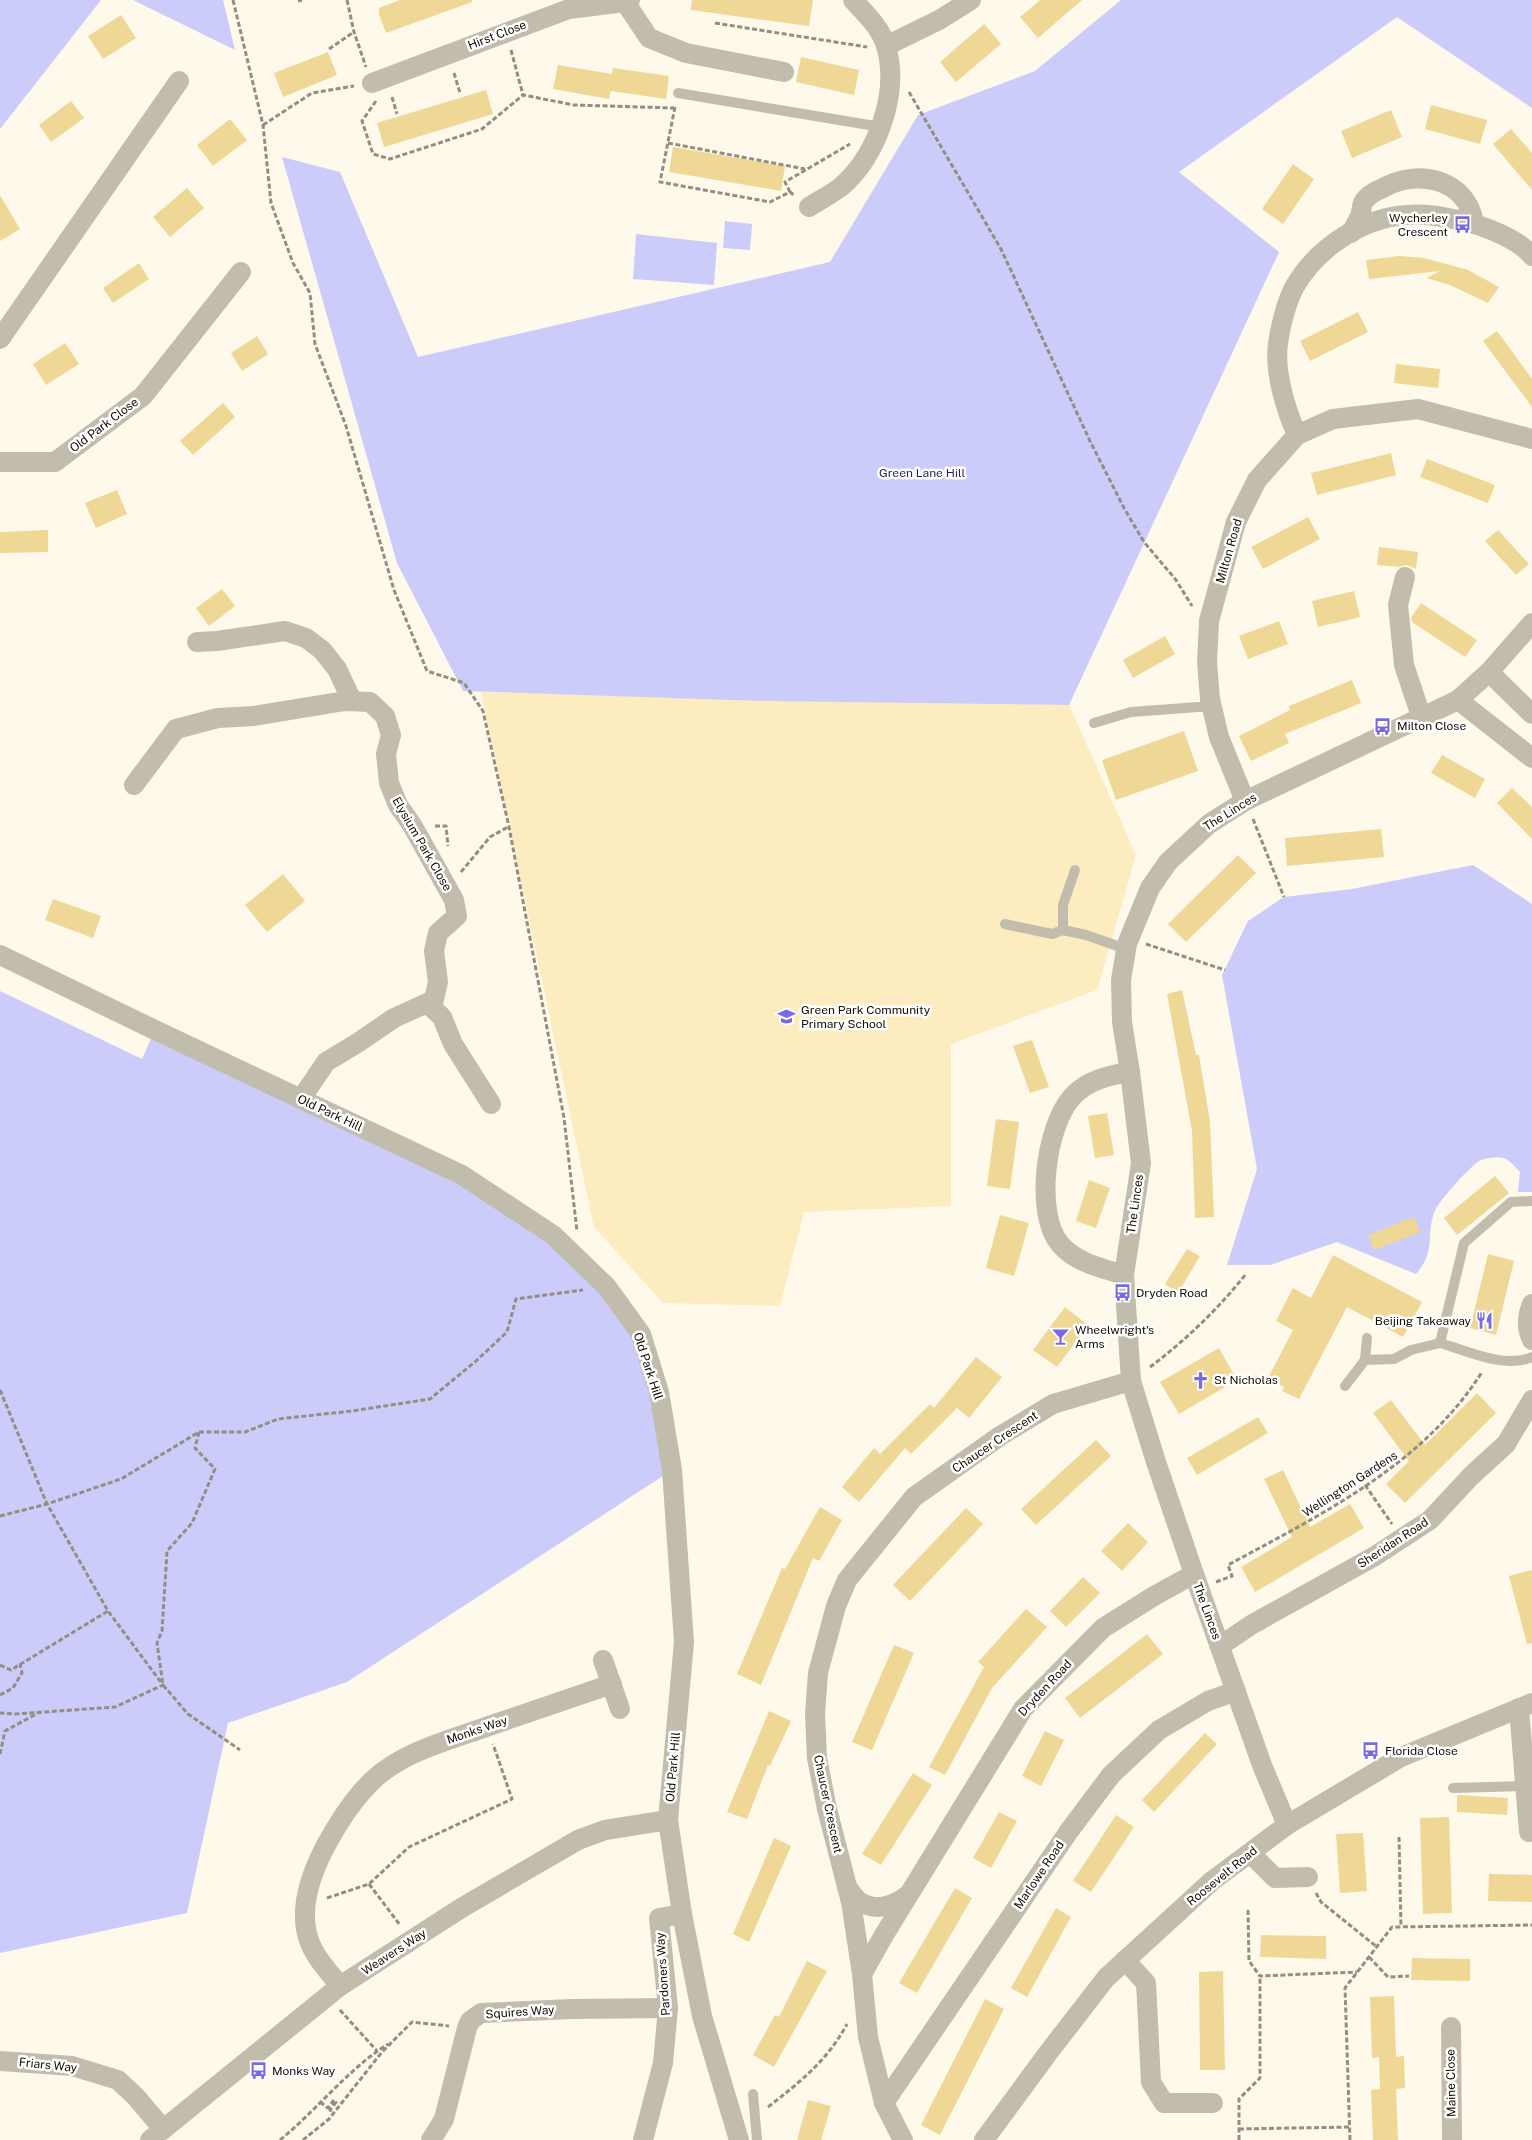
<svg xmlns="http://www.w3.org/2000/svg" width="1532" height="2140" font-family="'Public Sans',sans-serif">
<rect width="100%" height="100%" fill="#fef9eb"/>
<polygon fill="#fcecc0" points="481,692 1069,705 1136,855 1097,990 951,1044 951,1206 804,1212 780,1306 663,1303 594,1227"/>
<g fill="#cbccfa">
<polygon points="0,0 101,0 0,129"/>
<polygon points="133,0 223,0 235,50"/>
<polygon points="1121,0 1532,0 1532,108 1397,17 1179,172 1279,252 1069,705 762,701 463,691 397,563 282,157 340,172 418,357 830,262 918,115 1035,71"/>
<polygon points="725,221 752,224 750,250 723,248"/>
<polygon points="636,234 717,243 714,285 633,279"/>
<path d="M1473,865L1532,904V1192H1518L1520,1172C1516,1168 1510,1161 1506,1159C1499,1156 1485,1158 1479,1161C1469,1168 1438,1201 1434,1213C1426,1236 1436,1252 1416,1274L1337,1242L1270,1265H1227L1257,1169L1222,975L1248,921L1284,897L1352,889Z"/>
<polygon points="0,991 142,1059 155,1030 462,1175 553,1235 641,1334 672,1470 347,1682 228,1723 187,1913 0,1953"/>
</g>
<g fill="#efd896">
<polygon points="400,0 472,0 472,2 386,33 379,14 379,8"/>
<polygon points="692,0 813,0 809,26 691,10"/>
<polygon points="1040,0 1082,0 1038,38 1020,17"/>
<polygon points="121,15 136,38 103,59 88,36"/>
<polygon points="984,24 1001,44 956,82 940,62"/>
<polygon points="328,52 337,75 283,97 274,73"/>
<polygon points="801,57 859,70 854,95 796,82"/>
<polygon points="558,65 612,74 613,68 669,76 666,99 611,91 609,99 553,89"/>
<polygon points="486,90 493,114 384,147 377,123"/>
<polygon points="71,101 84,118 51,142 39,125"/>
<polygon points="1431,105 1487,120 1480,144 1425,129"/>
<polygon points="1391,110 1402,137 1352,158 1341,131"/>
<polygon points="230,119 247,140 213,166 197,145"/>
<polygon points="1511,129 1532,153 1532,190 1493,144"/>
<polygon points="673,147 785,166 781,191 669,172"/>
<polygon points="1293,164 1314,179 1283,224 1262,209"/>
<polygon points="187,188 204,208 170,237 153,217"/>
<polygon points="0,195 20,229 0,241"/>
<polygon points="1399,256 1424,258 1468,270 1499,287 1488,303 1450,285 1426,278 1440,271 1369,279 1366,260"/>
<polygon points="139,263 149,279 113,303 103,288"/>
<polygon points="1358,312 1368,332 1310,361 1300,341"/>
<polygon points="1497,331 1532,379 1532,407 1483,341"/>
<polygon points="257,336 268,354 242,371 231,353"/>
<polygon points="65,343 79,364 46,385 33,364"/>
<polygon points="1396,364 1440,369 1438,388 1394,383"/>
<polygon points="223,403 235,417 193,455 180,441"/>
<polygon points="1391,453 1396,475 1317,495 1311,473"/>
<polygon points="1427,459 1495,485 1488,503 1420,477"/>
<polygon points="117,490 127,514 96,528 85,503"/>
<polygon points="1308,517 1320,539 1263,569 1251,547"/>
<polygon points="48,530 48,552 0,553 0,532"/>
<polygon points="1498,530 1529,564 1516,575 1485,541"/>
<polygon points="1379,547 1418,552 1416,569 1407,565 1399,567 1377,565"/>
<polygon points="222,589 235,606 209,626 196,608"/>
<polygon points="1354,591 1360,617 1318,627 1312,601"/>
<polygon points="1421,603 1477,640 1465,657 1412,622 1411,618"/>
<polygon points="1279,621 1288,644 1248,659 1239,636"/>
<polygon points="1165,636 1175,654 1133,678 1123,660"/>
<polygon points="1352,680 1361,703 1285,734 1289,743 1251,761 1239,736 1290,710 1289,706"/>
<polygon points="1184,731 1198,771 1116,800 1102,760"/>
<polygon points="1442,755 1485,779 1475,798 1431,773"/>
<polygon points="1512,788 1532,807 1532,839 1497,803"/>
<polygon points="1381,829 1384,857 1287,866 1285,838"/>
<polygon points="1238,855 1256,873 1186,942 1168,924"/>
<polygon points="283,874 305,901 267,932 245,905"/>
<polygon points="53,899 101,916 93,938 45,920"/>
<polygon points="1182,990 1196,1055 1199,1055 1210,1122 1214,1217 1195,1218 1192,1131 1167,994"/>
<polygon points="1032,1040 1049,1087 1030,1093 1013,1046"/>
<polygon points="1107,1113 1114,1155 1095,1158 1088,1116"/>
<polygon points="996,1119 1019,1122 1010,1189 987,1186"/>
<polygon points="1495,1176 1509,1193 1457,1235 1444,1218"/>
<polygon points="1089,1180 1110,1188 1096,1228 1076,1221"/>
<polygon points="1000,1215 1029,1223 1014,1276 986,1268"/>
<polygon points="1414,1217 1420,1232 1374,1250 1368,1235"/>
<polygon points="1187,1249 1200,1256 1178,1293 1165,1284"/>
<polygon points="1488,1254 1514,1261 1496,1335 1470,1328"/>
<polygon points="1333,1255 1422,1302 1403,1337 1347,1307 1299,1399 1282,1391 1284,1387 1268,1378 1293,1330 1276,1321 1293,1288 1311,1298"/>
<polygon points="1065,1307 1088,1325 1057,1367 1033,1350"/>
<polygon points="1219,1348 1237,1380 1179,1414 1160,1382"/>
<polygon points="976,1357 1002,1377 969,1418 957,1408 911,1454 905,1448 859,1502 842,1487 874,1448 880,1454 930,1404 934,1408"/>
<polygon points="1477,1393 1496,1413 1405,1503 1386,1484 1409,1461 1373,1413 1391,1400 1425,1445"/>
<polygon points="1258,1417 1268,1433 1197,1475 1187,1458"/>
<polygon points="1096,1440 1111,1456 1036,1525 1021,1509"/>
<polygon points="1283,1470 1310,1527 1350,1504 1364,1528 1255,1592 1241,1567 1292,1537 1264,1479"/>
<polygon points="820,1507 842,1520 819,1561 813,1558 761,1685 737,1674 782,1568 785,1569"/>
<polygon points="966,1508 983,1524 910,1601 893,1585"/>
<polygon points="1128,1523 1148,1542 1122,1571 1101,1551"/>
<polygon points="1532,1570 1532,1643 1527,1644 1509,1576"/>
<polygon points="1083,1577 1100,1593 1066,1627 1050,1611"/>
<polygon points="1026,1609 1047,1627 992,1688 945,1775 929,1767 984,1667 978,1662"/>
<polygon points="1147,1634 1163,1654 1080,1718 1065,1698"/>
<polygon points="894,1645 914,1653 872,1750 852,1742"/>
<polygon points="769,1711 791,1721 770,1766 768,1765 747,1819 727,1812"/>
<polygon points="1045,1731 1064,1740 1041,1786 1022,1776"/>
<polygon points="1205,1733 1217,1744 1154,1812 1142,1800"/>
<polygon points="913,1773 932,1785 881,1865 862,1854"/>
<polygon points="1457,1795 1508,1798 1507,1815 1457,1812"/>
<polygon points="999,1812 1017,1821 991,1868 973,1858"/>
<polygon points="1116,1815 1134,1827 1091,1892 1073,1881"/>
<polygon points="1449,1817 1452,1913 1423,1914 1420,1818"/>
<polygon points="1363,1833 1367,1891 1340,1893 1336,1834"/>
<polygon points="774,1838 791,1846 749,1942 733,1934"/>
<polygon points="1489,1874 1532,1875 1532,1902 1488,1901"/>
<polygon points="955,1888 972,1898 917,1993 899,1983"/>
<polygon points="1056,1908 1071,1917 1027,1997 1011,1988"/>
<polygon points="1261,1935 1326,1936 1326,1959 1260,1957"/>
<polygon points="1412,1958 1470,1959 1470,1981 1411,1980"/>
<polygon points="807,1961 827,1971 774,2067 753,2055 775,2015 779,2017"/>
<polygon points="1223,1971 1225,2070 1200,2070 1199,1972"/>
<polygon points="1394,1996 1396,2057 1404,2056 1405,2088 1396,2089 1398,2140 1373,2140 1371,2090 1380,2089 1379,2057 1372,2058 1370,1997"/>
<polygon points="985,1999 1004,2009 940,2135 921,2125"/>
<polygon points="808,2100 831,2106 821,2140 797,2140"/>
</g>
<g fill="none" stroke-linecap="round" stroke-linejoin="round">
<g stroke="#938e81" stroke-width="3" stroke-dasharray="5 2.5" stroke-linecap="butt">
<polyline points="233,0 263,125 271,203 293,263 310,293 315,344 346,426 394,590 427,671 464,683 483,711 509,827 564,1118 577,1231"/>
<polyline points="347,0 354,32 366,67"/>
<polyline points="298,1 302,0"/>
<polyline points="715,23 867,47"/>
<polyline points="329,49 354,32"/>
<polyline points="511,50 523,95"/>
<polyline points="454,73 460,93"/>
<polyline points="909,92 1001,249 1090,441 1124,508 1144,542 1176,580 1192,606"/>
<polyline points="392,97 397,114"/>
<polyline points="376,101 362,121 373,154 390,159 482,129 523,95 574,105 674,108"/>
<polyline points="675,107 660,182 770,202 790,192 795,196"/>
<polyline points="263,125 312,93 354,86"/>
<polyline points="668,143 805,169"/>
<polyline points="790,192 785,182 850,144"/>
<polyline points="1253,819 1284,897"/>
<polyline points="435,826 446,826 448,846"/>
<polyline points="461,872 490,837 508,827"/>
<polyline points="1146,944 1225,970"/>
<path d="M1150,1367C1186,1340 1218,1309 1246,1274"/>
<polyline points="0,1390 47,1504 121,1479 199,1432 245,1432 278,1419 352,1411 430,1399 476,1361 507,1332 516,1299 583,1290"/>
<polyline points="199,1432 195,1448 215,1469 192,1523 167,1551 162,1631 157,1643 163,1685 188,1714 240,1750"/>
<polyline points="1365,1485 1392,1524"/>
<polyline points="0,1516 47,1504 108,1611 163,1685 115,1707 16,1714 0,1713"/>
<path d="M1216,1582L1232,1576L1228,1565C1322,1514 1423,1465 1482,1372"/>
<polyline points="0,1665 11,1670 108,1611"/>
<polyline points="0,1695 13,1688 22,1673 20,1664"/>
<polyline points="0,1754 5,1731 38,1713"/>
<polyline points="1399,1837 1401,1927"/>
<polyline points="369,1884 400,1925"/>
<polyline points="1316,1893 1321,1902 1377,1947"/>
<polyline points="327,1898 369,1884 409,1847 512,1799 493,1744"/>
<polyline points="1248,1910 1249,1961 1260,1976 1357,1972"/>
<polyline points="1369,1957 1388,1977 1409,1976"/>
<polyline points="340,2010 377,2051"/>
<polyline points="320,2102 328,2108 334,2100 336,2102 330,2110 334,2113"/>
<path d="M768,2107C800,2082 827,2061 847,2024"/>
<polyline points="1239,2129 1350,2127"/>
<path d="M280,2140C317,2110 347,2070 388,2044"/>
<polyline points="303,2140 329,2119 382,2052 412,2022 449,2026"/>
<polyline points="1239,2140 1239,2099 1260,2078 1260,1976"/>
<polyline points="1350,2140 1345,1988 1392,1927 1532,1925"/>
</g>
<g stroke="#c2bcac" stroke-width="10">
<polyline points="678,93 881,127"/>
<polyline points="1094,723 1131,712 1212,706"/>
<polyline points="1005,924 1052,934 1063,930 1086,935 1126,949"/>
<polyline points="1063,930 1063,905 1075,870"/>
<path d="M1532,1201L1511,1202L1464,1243L1440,1343C1468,1351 1504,1369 1532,1357"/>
<polyline points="1365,1360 1367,1338"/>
<polyline points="1345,1386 1365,1360 1394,1359 1411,1350 1440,1343"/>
<polyline points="1453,1788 1525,1786"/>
<polyline points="753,2094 757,2140"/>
</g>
<g stroke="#c2bcac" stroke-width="20">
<polyline points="625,2 649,38 686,53 784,72"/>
<polyline points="886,46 939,20 971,0"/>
<polyline points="372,83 569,9 625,2 630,0"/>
<path d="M809,207C820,200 832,194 842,186C877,155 900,93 886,46C881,28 865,13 853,0"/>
<path d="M1351,233C1354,228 1357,222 1360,216C1362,212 1361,205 1364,201C1368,195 1376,191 1383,188C1418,168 1467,179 1474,223"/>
<polyline points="0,339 179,81"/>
<path d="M1297,435C1286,410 1274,372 1278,344C1280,327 1287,300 1295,286C1317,248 1362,218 1406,215C1425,213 1444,217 1462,221C1482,225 1519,239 1532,256"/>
<polyline points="0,462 55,462 143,396 241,272"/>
<polyline points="1405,577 1398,605 1404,665 1421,716"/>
<polyline points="197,642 217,641 285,631 306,638 322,650 337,669 352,701"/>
<polyline points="1489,672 1532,714"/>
<polyline points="1458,700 1532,758"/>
<polyline points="134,785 176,729 218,718 254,716 345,701 370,702 385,716 391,735 386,754 389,783 398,805 412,825 454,900 457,916 438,933 434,951 438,982 432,1008"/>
<polyline points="1245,801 1219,737 1210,699 1207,662 1209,621 1236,522 1257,480 1297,435 1333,419 1418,409 1532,439"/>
<polyline points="0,955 155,1030 462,1175 553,1235 607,1287 641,1334 659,1392 672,1470 684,1642 668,1820 682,1914 702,2016 739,2140"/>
<polyline points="301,1099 326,1062 359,1042 394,1018 427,1003 442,1017 453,1044 491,1104"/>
<path d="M1124,1275C1102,1268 1076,1263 1060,1244C1034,1213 1046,1126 1072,1097C1087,1080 1110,1075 1130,1072"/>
<path d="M1532,1304C1527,1316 1526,1328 1532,1340"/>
<polyline points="1220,1646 1251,1625 1375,1556 1430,1520 1471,1476 1506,1444 1532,1400"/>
<polyline points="603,1660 620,1709"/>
<polyline points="1519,1708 1529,1832"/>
<polyline points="1287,1825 1262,1765 1194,1574 1156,1462 1131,1381 1124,1275 1141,1163 1130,1072 1122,1022 1121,980 1127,944 1150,888 1168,862 1209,824 1245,801 1458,700 1489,672 1532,623"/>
<polyline points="1250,1853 1275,1878 1308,1877"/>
<path d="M847,1887C851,1892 855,1899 860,1902C877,1912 893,1906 908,1895"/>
<polyline points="1125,1960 1146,1983 1151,2082 1164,2103 1213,2103"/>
<polyline points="862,1974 884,1935 1023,1709 1103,1628 1154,1596 1194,1574"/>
<path d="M340,1986C330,1973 316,1959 310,1943C298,1913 309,1879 323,1851C336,1826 352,1800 373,1780C404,1751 450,1740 489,1726C530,1712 571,1698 612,1684"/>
<polyline points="1451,2027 1452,2140"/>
<polyline points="0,2061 72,2066 118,2080 136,2097 163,2129"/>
<polyline points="884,2103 1069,1831 1111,1775 1159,1730 1208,1701 1236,1691"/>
<polyline points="150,2140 340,1986 463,1907 578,1840 605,1830 668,1820"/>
<polyline points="431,2140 444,2119 467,2028 470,2021 481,2013 572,2009 668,2008"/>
<polyline points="643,2140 663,2063 668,2008 659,1918 682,1914"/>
<polyline points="903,2140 884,2103 868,2037 862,1974 851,1902 827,1809 817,1758 815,1714 818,1673 836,1606 847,1580 914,1497 1000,1436 1053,1404 1131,1381"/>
<polyline points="984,2140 1048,2053 1106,1978 1212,1881 1287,1825 1401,1757 1532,1703"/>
</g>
</g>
<defs>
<symbol id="bus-bare" viewBox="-9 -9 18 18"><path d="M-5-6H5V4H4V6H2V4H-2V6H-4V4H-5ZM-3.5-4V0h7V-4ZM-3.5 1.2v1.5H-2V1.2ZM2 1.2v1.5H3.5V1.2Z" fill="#7869e4" stroke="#fff" stroke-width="2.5" paint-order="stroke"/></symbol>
<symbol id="school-bare" viewBox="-9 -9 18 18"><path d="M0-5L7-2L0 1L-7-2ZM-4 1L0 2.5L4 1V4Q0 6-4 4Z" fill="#7869e4" stroke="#fff" stroke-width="2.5" paint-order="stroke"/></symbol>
<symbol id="restaurant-bare" viewBox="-9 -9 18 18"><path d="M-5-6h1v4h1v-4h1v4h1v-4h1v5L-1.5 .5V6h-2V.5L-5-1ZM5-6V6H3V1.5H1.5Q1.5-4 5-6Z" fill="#7869e4" stroke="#fff" stroke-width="2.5" paint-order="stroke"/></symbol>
<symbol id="bar-bare" viewBox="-9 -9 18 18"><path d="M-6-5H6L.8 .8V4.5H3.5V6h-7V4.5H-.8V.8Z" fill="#7869e4" stroke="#fff" stroke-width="2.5" paint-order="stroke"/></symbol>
<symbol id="church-bare" viewBox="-9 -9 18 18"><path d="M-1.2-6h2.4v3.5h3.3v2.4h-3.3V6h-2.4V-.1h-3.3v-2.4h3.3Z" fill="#7869e4" stroke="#fff" stroke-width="2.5" paint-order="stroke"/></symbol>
</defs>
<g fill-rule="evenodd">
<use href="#bus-bare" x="1450" y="212" width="25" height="25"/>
<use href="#bus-bare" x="1370" y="714" width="25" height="25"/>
<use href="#school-bare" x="774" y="1004" width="25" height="25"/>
<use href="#bus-bare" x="1110" y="1280" width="25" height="25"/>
<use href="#restaurant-bare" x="1472" y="1308" width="25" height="25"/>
<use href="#bar-bare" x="1048" y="1324" width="25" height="25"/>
<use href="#church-bare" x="1188" y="1368" width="25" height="25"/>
<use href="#bus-bare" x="1358" y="1738" width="25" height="25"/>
<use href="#bus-bare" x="246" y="2058" width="25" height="25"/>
</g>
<g text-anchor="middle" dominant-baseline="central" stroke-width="5" stroke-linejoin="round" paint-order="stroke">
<g font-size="12" fill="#130e03" stroke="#fff">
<text transform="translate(497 35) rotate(-21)">Hirst Close</text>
<text transform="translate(104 425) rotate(-37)">Old Park Close</text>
<text transform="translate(1229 551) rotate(-74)">Milton Road</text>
<text transform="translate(1230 812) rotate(-32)">The Linces</text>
<text transform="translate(422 844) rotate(60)">Elysium Park Close</text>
<text transform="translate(330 1113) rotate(25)">Old Park Hill</text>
<text transform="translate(1135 1204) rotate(-82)">The Linces</text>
<text transform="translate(648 1366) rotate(72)">Old Park Hill</text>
<text transform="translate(995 1442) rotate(-34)">Chaucer Crescent</text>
<text transform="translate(1350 1484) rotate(-33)">Wellington Gardens</text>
<text transform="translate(1393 1543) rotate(-33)">Sheridan Road</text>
<text transform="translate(1207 1611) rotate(70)">The Linces</text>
<text transform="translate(1045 1688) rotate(-47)">Dryden Road</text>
<text transform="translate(477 1730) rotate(-19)">Monks Way</text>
<text transform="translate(673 1767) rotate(-85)">Old Park Hill</text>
<text transform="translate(828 1804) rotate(78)">Chaucer Crescent</text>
<text transform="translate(1039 1875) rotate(-56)">Marlowe Road</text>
<text transform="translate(1222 1876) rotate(-39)">Roosevelt Road</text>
<text transform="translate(394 1952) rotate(-33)">Weavers Way</text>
<text transform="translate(663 1974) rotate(-94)">Pardoners Way</text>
<text transform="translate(520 2012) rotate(-4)">Squires Way</text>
<text transform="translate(48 2065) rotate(6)">Friars Way</text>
<text transform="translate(1451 2083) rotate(-91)">Maine Close</text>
</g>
<g font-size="12" fill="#130e03" stroke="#fff" text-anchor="start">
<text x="1448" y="218" text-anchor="end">Wycherley<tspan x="1448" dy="14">Crescent</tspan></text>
<text x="1397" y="726">Milton Close</text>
<text x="801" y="1010">Green Park Community<tspan x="801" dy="14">Primary School</tspan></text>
<text x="1136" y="1293">Dryden Road</text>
<text x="1471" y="1321" text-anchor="end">Beijing Takeaway</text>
<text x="1075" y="1330">Wheelwright's<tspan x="1075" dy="14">Arms</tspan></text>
<text x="1214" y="1380">St Nicholas</text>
<text x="1385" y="1751">Florida Close</text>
<text x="272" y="2071">Monks Way</text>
</g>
<g font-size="12" fill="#2d2268" stroke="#fff">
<text x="922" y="473">Green Lane Hill</text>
</g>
</g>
</svg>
